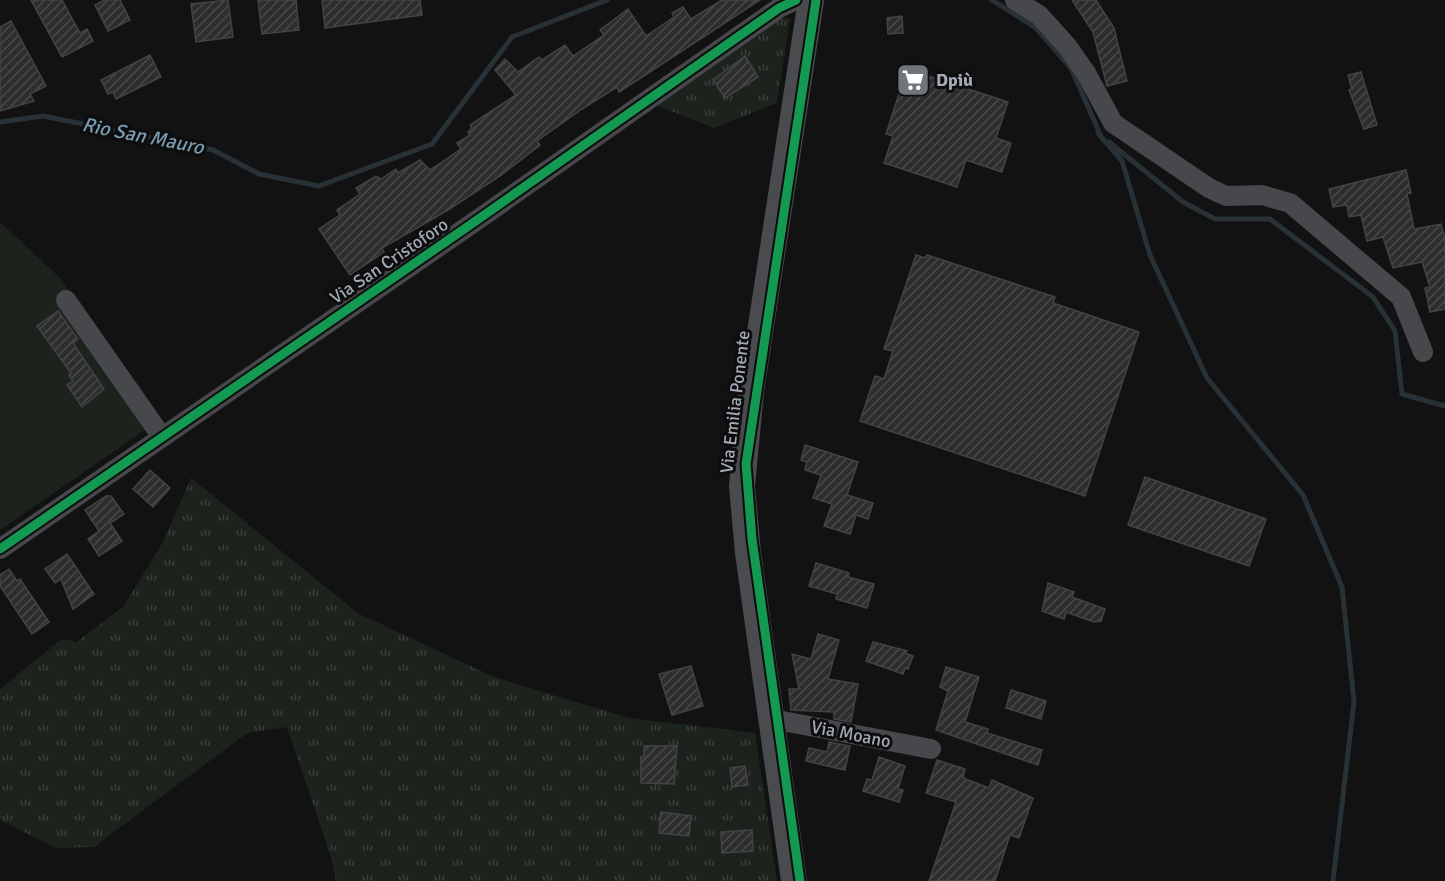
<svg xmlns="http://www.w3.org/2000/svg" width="1445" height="881" font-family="Signika,sans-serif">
<defs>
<pattern id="grass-tufts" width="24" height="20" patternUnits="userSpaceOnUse" patternTransform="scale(1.5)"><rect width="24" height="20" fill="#1c231d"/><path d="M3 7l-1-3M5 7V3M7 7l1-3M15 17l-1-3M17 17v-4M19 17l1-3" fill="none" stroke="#3a403b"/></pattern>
<pattern id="building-hatch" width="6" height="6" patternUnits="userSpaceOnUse" patternTransform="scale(1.5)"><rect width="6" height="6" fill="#2d2d2e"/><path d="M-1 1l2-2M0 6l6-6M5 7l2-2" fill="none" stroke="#48494a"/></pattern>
</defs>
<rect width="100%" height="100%" fill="#121213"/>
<g fill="url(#grass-tufts)">
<polygon points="777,18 790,18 777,103 714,128 653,104"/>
<polygon points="191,478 359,614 494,677 629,718 755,733 777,881 336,881 331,857 287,727 247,733 94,847 56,848 0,820 0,689 62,639 77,642 123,607 163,542"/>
</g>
<polygon fill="#1c231d" points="0,222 61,279 161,419 0,530"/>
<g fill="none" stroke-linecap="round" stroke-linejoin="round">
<g stroke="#283136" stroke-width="5">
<polyline points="992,0 1036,28 1071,68 1100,134"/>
<polyline points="0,122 43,116 213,150 259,174 319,186 432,144 512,37 607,0"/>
<polyline points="1098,133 1122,161 1150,255 1207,378 1303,495 1342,587 1354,702 1333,881"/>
<polyline points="1109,142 1183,202 1215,219 1270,219 1373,297 1395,331 1402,394 1445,406"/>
</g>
</g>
<g fill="url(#building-hatch)" stroke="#424346" stroke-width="1.5">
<polygon points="31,0 62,0 80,33 87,29 93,41 62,57"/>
<polygon points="105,0 120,0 130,20 108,31 95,5"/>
<polygon points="228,0 233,37 196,42 191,4"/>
<polygon points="258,0 296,0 299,30 262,34"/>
<polygon points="322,0 420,0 422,15 325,28"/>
<polygon points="722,0 760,0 619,92 617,87 582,109 537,141 540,145 500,176 448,210 382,248 384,252 350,275 319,229 340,215 337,210 360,194 356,188 376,176 381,179 396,169 398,173 420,160 430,170 461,149 457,143 470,135 468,132 472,128 470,125 516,95 495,70 505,59 518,72 539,57 542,60 565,45 573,56 604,35 600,30 628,9 646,36 674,17 672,13 683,7 691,19"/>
<polygon points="1072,0 1096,0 1114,28 1127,81 1107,86 1093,32"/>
<polygon points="902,16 903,33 888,34 887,18"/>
<polygon points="11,21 46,86 30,94 34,101 0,111 0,27"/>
<polygon points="150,55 161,77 116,99 113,92 108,94 101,80"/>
<polygon points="745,56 758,77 725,98 713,80"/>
<polygon points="907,69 1008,102 996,138 1011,143 1002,172 966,160 957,187 884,163 893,136 886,134"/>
<polygon points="1361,72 1377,125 1364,129 1349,90 1352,89 1348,75"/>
<polygon points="1406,170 1411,193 1407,194 1414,229 1441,224 1445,239 1445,309 1430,312 1425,288 1430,287 1422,262 1393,268 1383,237 1367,241 1361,215 1349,217 1347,205 1333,207 1329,189"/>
<polygon points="916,255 925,258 927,255 1055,297 1053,303 1139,332 1085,496 860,421 875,376 884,379 893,351 884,349"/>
<polygon points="58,311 78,339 73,343 104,389 82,407 67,385 73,381 69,375 71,373 37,326"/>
<polygon points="805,445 858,462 847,495 873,503 868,519 856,515 850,534 824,526 832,504 813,498 821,475 805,470 807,462 801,460"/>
<polygon points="150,470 170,488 153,507 133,489"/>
<polygon points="1145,477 1266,519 1249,566 1128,525"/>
<polygon points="106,496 111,496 124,514 110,523 122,541 99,556 88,539 99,531 85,510"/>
<polygon points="67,554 94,594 73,609 61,579 55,583 45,569"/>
<polygon points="816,563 849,573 848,577 874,584 867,608 836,599 837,594 809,586"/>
<polygon points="9,569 17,581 20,579 49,622 32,634 0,586 0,575"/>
<polygon points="1048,583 1074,592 1072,597 1105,609 1101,621 1094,622 1066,612 1064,619 1042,611"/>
<polygon points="818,634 839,640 828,679 858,684 851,722 834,719 834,712 791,710 789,689 799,689 792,654 811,659"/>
<polygon points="873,642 907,651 905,653 913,656 908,669 905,668 903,674 866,661"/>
<polygon points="691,666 703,706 672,715 659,674"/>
<polygon points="946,667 979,677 965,722 988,729 987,733 1042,750 1038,765 936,730 948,691 940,687"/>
<polygon points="1011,690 1046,701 1041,719 1006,708"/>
<polygon points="829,742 850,746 845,770 806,761 809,748 827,752"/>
<polygon points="644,746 677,746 674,784 641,783 641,757 644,757"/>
<polygon points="879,757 905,766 898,789 903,790 899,802 863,791 867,779 872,780"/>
<polygon points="937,760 965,769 963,778 989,788 992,780 1033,798 1019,838 1010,835 995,881 929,881 956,802 926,793"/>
<polygon points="745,766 748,785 732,787 730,768"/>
<polygon points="661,812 691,816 689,836 659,833"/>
<polygon points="752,830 753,851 722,853 721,832"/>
</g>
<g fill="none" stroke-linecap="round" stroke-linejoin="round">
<g stroke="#47484c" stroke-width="20">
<polyline points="1015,0 1039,15 1067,46 1086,73 1113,123 1209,188 1226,196 1262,195 1290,203 1401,297 1423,352"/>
<polyline points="66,300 162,437"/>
<polyline points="0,549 470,225 779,8 796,0"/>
<polyline points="772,719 931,749"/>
</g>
<polyline stroke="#494b4e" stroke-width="26" points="794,881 748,553 742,486 751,391 811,0"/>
<defs>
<g id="cycleway">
<polyline points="0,549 470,225 779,8 796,0"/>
<polyline points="800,881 752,539 746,464 816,0"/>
</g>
</defs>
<use href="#cycleway" stroke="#0d0d0e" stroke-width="13"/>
<use href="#cycleway" stroke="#139951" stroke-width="9"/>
</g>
<defs>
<symbol id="supermarket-square" viewBox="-11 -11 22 22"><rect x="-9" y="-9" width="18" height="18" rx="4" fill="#70757c" stroke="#0d0d0e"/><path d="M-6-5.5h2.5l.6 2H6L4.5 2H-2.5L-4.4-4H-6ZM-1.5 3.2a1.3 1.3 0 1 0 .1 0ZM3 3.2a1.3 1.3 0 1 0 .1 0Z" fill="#fff"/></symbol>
</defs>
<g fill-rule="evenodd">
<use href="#supermarket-square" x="894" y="61" width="38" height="38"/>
</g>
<g text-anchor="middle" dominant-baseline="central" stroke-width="6" stroke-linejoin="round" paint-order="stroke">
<g font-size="18" font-weight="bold" fill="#a3aab4" stroke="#0d0d0e" text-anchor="start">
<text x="936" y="80">Dpiù</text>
</g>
<g font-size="18" fill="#a3aab4" stroke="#0d0d0e">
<text transform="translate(389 261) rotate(-34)">Via San Cristoforo</text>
<text transform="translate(735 402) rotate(-83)">Via Emilia Ponente</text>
<text transform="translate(851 734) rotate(11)">Via Moano</text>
</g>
<g font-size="20" font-style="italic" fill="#799cb1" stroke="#0d0d0e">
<text transform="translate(143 136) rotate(11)">Rio San Mauro</text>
</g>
</g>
</svg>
